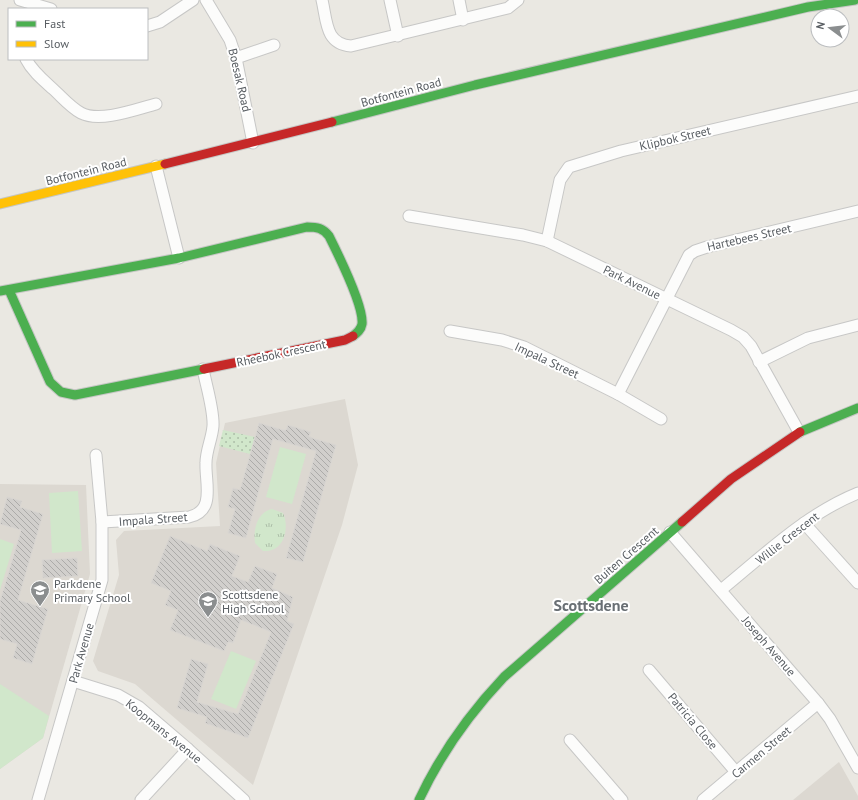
<svg xmlns="http://www.w3.org/2000/svg" width="858" height="800" font-family="'PT Sans',sans-serif">
<defs>
<pattern id="grass-tufts" width="24" height="20" patternUnits="userSpaceOnUse"><rect width="24" height="20" fill="#d1e7cb"/><path d="M3 7l-1-3M5 7V3M7 7l1-3M15 17l-1-3M17 17v-4M19 17l1-3" fill="none" stroke="#acbea8"/></pattern>
<pattern id="garden-dots" width="8" height="8" patternUnits="userSpaceOnUse"><rect width="8" height="8" fill="#d1e7cb"/><path d="M2 2h.1M6 6h.1" fill="none" stroke="#acbea8" stroke-width="1.8" stroke-linecap="round"/></pattern>
<pattern id="building-back-hatch" width="6" height="6" patternUnits="userSpaceOnUse"><rect width="6" height="6" fill="#d1cfcc"/><path d="M-1 5l2 2M0 0l6 6M5-1l2 2" fill="none" stroke="#acaba9"/></pattern>
</defs>
<rect width="100%" height="100%" fill="#eae8e2"/>
<g fill="#dcd8d1">
<polygon points="345,399 358,465 342,525 253,785 135,684 98,671 93,661 119,575 116,540 124,531 220,526 216,463 225,423"/>
<polygon points="0,484 86,485 90,574 43,738 0,769"/>
<polygon points="839,762 858,796 858,800 793,800"/>
</g>
<path fill="url(#grass-tufts)" d="M272,509L283,513C290,528 284,553 263,551L255,543C253,530 257,512 272,509Z"/>
<polygon fill="url(#garden-dots)" points="223,430 255,437 250,454 219,446"/>
<g fill="#d1e7cb">
<polygon points="280,447 306,454 292,504 266,497"/>
<polygon points="78,491 82,551 52,553 49,493"/>
<polygon points="0,539 14,544 0,590"/>
<polygon points="231,651 256,661 236,709 211,699"/>
<polygon points="0,684 49,716 43,738 0,769"/>
</g>
<g fill="url(#building-back-hatch)" stroke="#d9d6d2">
<polygon points="259,423 283,430 286,430 288,425 311,432 309,436 312,438 336,445 303,562 286,558 316,451 273,439 246,538 228,533 235,509 228,507 233,488 240,490"/>
<polygon points="7,497 22,501 20,507 43,514 18,600 48,609 32,664 13,658 17,644 0,639 0,601 21,530 0,524"/>
<polygon points="170,536 207,551 210,544 240,556 232,576 248,582 255,566 277,574 272,588 293,597 287,621 294,624 248,738 205,723 207,717 177,708 191,659 208,664 197,702 238,714 271,632 241,620 233,643 228,642 224,651 170,630 178,610 165,605 171,591 151,583"/>
<polygon points="77,558 78,576 43,578 42,560"/>
</g>
<g fill="none" stroke-linecap="round" stroke-linejoin="round">
<defs>
<g id="street">
<polyline points="20,0 51,9"/>
<polyline points="206,0 230,40 236,58 253,143"/>
<path d="M322,0C327,21 325,44 351,46L508,8L518,0"/>
<polyline points="390,0 398,36"/>
<polyline points="459,0 463,20"/>
<polyline points="147,26 160,22 193,0"/>
<polyline points="236,58 274,45"/>
<path d="M26,59C32,71 43,80 53,89C62,97 70,107 81,113C100,123 137,109 156,104"/>
<polyline points="156,166 179,258"/>
<polyline points="409,216 523,235 547,241 731,330 743,337 751,346 799,432"/>
<polyline points="547,241 560,180 569,167 621,151 858,96"/>
<polyline points="450,331 502,340 524,347 618,394 661,419"/>
<polyline points="759,362 808,338 858,325"/>
<polyline points="618,394 689,255 695,251 707,247 858,211"/>
<path d="M102,522L189,517C216,511 205,483 206,463C206,450 212,439 213,426C214,410 206,385 203,369"/>
<polyline points="804,523 858,583"/>
<polyline points="670,532 818,703 830,719 858,768"/>
<path d="M721,590C764,555 806,514 858,493"/>
<polyline points="649,670 736,772"/>
<polyline points="73,681 118,695 139,707 188,749 244,800"/>
<polyline points="570,740 622,800"/>
<polyline points="38,800 102,580 102,522 96,455"/>
<polyline points="141,800 188,749"/>
<polyline points="703,800 818,703"/>
</g>
<g id="fast">
<polyline points="332,122 475,85 808,7 855,0"/>
<polyline points="9,290 50,382 61,392 75,395 204,369"/>
<path d="M0,291L179,258L307,227C317,227 323,228 329,236C338,254 364,306 362,324C361,330 357,333 353,336"/>
<polyline points="800,432 858,408"/>
<path d="M419,800C441,753 469,714 504,677L682,522"/>
</g>
<polyline id="slow" points="0,204 165,164"/>
<g id="jam">
<polyline points="165,164 332,122"/>
<polyline points="204,369 345,340 353,336"/>
<polyline points="682,522 731,479 800,432"/>
</g>
</defs>
<use href="#street" stroke="#c7c7c6" stroke-width="13"/>
<use href="#fast" stroke="#c5c6c4" stroke-width="11"/>
<use href="#slow" stroke="#c5c6c4" stroke-width="11"/>
<use href="#jam" stroke="#c5c6c4" stroke-width="11"/>
<use href="#street" stroke="#fcfcfb" stroke-width="11"/>
<use href="#fast" stroke="#4caf50" stroke-width="9"/>
<use href="#slow" stroke="#ffc107" stroke-width="9"/>
<use href="#jam" stroke="#c62828" stroke-width="9"/>
</g>
<defs>
<symbol id="school-pin" viewBox="-11 -11 22 30"><path d="M0 17L-7.5 6A9.5 9.5 0 1 1 7.5 6Z" fill="#8b8e8f" stroke="#fff"/><path d="M0-5L7-2L0 1L-7-2ZM-4 1L0 2.5L4 1V4Q0 6-4 4Z" fill="#fff"/></symbol>
</defs>
<g fill-rule="evenodd">
<use href="#school-pin" x="29" y="579" width="22" height="30"/>
<use href="#school-pin" x="197" y="590" width="22" height="30"/>
</g>
<g text-anchor="middle" dominant-baseline="central" stroke-width="4" stroke-linejoin="round" paint-order="stroke">
<g font-size="12" fill="#585d62" stroke="#fff">
<text transform="translate(240 80) rotate(77)">Boesak Road</text>
<text transform="translate(401 92) rotate(-15)">Botfontein Road</text>
<text transform="translate(675 138) rotate(-13)">Klipbok Street</text>
<text transform="translate(86 171) rotate(-14)">Botfontein Road</text>
<text transform="translate(749 237) rotate(-13)">Hartebees Street</text>
<text transform="translate(632 282) rotate(26)">Park Avenue</text>
<text transform="translate(281 353) rotate(-12)">Rheebok Crescent</text>
<text transform="translate(547 360) rotate(25)">Impala Street</text>
<text transform="translate(153 519) rotate(-4)">Impala Street</text>
<text transform="translate(787 538) rotate(-38)">Willie Crescent</text>
<text transform="translate(626 555) rotate(-41)">Buiten Crescent</text>
<text transform="translate(769 646) rotate(49)">Joseph Avenue</text>
<text transform="translate(81 653) rotate(-74)">Park Avenue</text>
<text transform="translate(693 721) rotate(50)">Patricia Close</text>
<text transform="translate(164 731) rotate(39)">Koopmans Avenue</text>
<text transform="translate(761 752) rotate(-40)">Carmen Street</text>
</g>
<g font-size="12" fill="#585d62" stroke="#fff" text-anchor="start">
<text x="54" y="583">Parkdene<tspan x="54" dy="14">Primary School</tspan></text>
<text x="222" y="594">Scottsdene<tspan x="222" dy="14">High School</tspan></text>
</g>
<g font-size="16" font-weight="bold" fill="#696f74" stroke="#fff">
<text x="591" y="605">Scottsdene</text>
</g>
</g>
<rect x="8" y="8" width="140" height="52" fill="#ffffff" stroke="#bcbec0"/>
<rect x="16" y="21" width="20" height="6" fill="#4caf50" stroke="#bcbec0"/>
<text x="44" y="28" font-size="12" fill="#585d62">Fast</text>
<rect x="16" y="41" width="20" height="6" fill="#ffc107" stroke="#bcbec0"/>
<text x="44" y="48" font-size="12" fill="#585d62">Slow</text>
<g transform="translate(830 28) rotate(285)"><circle r="19" fill="#ffffff" stroke="#bcbec0"/>
<path d="M0-3L7 15L0 10L-7 15Z" fill="#8b8e8f"/>
<text y="-6" font-size="11" font-weight="bold" text-anchor="middle" fill="#585d62">N</text>
</g>
</svg>
